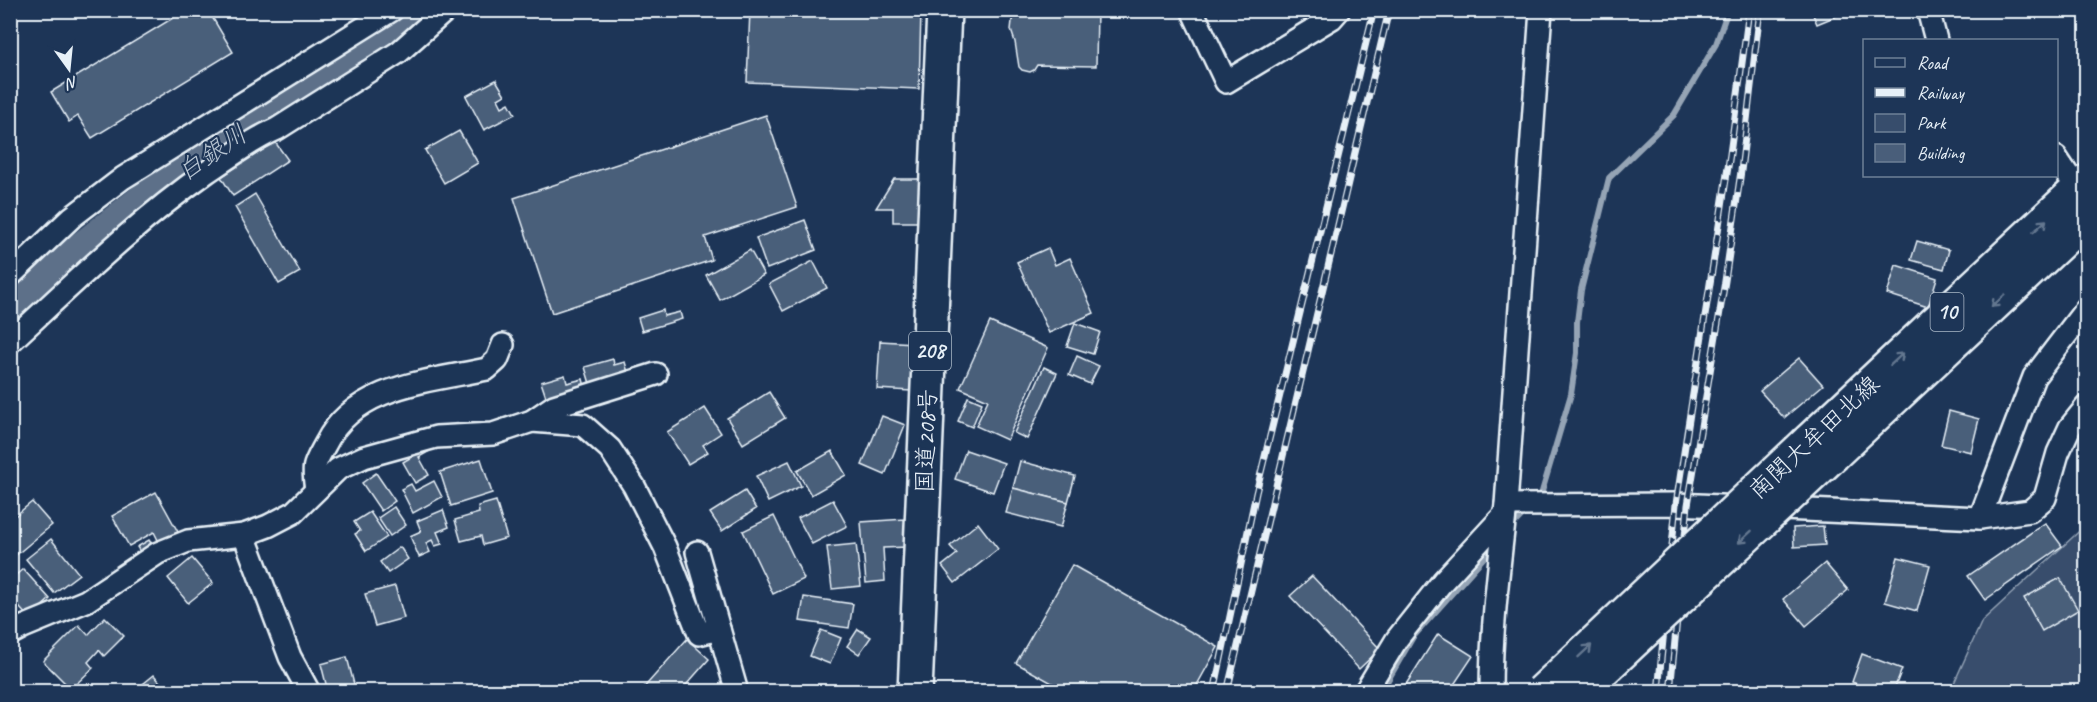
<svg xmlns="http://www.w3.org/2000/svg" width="2097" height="702" font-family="Caveat,'Klee One',sans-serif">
<rect width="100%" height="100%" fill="#1d3557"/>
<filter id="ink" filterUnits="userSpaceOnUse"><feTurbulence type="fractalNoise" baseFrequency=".0167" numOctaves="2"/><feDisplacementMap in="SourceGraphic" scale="12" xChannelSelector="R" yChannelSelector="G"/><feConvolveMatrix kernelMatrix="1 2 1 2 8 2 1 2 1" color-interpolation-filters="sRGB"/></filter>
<g filter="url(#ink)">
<polygon fill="#374d6c" stroke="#909fb2" stroke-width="1.5" points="2086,525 2086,691 1950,692 1982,621"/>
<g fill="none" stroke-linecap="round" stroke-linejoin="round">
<g stroke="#95a4b5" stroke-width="6">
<polyline points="1538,499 1541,495 1571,394 1577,353 1577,322 1581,290 1609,178 1674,115 1716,44 1728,10"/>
<polyline points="1509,529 1527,510"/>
<polyline points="1381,692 1413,637 1494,546"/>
</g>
<polyline stroke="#5d7089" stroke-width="36" points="10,316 71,259 170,181 286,102 381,47 430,10"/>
</g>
<g fill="#495e7a" stroke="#e8f1f8" stroke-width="1.5">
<polygon points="186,10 208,10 233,52 92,138 78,116 69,122 51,92"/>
<polygon points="750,10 921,10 919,89 747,82"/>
<polygon points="1016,10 1097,10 1096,66 1037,65 1034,70 1030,72 1022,70 1019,67 1015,42 1011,30 1012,21"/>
<polygon points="1811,10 1839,10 1841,14 1817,24"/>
<polygon points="496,80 505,95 498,99 502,107 509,103 515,114 484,130 466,96"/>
<polygon points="766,115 797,207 705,237 712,260 552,313 514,198"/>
<polygon points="459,131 478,163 444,183 425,150"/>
<polygon points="275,142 288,160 233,196 221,177"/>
<polygon points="894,179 929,179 928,222 893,222 893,208 876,208"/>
<polygon points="255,194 300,272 279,284 235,207"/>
<polygon points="805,220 816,250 767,269 756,238"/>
<polygon points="1917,241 1949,250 1944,269 1911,260"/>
<polygon points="1048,248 1055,265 1070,258 1094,313 1049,333 1017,262"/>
<polygon points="750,250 764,275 720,300 706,275"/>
<polygon points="813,261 827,288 783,311 769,284"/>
<polygon points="1896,265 1937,278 1928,307 1887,294"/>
<polygon points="663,310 664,316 680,312 682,319 642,331 638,318"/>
<polygon points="990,322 1048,348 1007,440 976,426 988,400 960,388"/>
<polygon points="1075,323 1100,332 1093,354 1067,346"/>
<polygon points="880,341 914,343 911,391 877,389"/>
<polygon points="1077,356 1099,366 1090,384 1069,375"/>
<polygon points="1799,358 1823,385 1784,418 1760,391"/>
<polygon points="613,359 614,365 625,362 629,376 591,387 585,367"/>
<polygon points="1044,367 1057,373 1027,439 1014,433"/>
<polygon points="565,375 567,383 583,379 586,391 564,392 546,397 541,382"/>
<polygon points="769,392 785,418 743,444 727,418"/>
<polygon points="968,397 982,403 972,427 958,421"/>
<polygon points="705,408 721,433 703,445 708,452 688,464 667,432"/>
<polygon points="1949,411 1979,419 1971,452 1941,445"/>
<polygon points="882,416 905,425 885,475 862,465"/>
<polygon points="435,443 437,447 419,457 429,475 415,483 403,462"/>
<polygon points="966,450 1004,463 993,492 955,479"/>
<polygon points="832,451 846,475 811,495 797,471"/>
<polygon points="481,459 492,493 451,506 440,472"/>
<polygon points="789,461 801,486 768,502 756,476"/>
<polygon points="1020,461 1075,476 1068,502 1013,488"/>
<polygon points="376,473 395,501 381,511 362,483"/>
<polygon points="434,481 442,497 413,513 401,489 411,484 415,491"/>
<polygon points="1013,488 1068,502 1061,527 1006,513"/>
<polygon points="745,491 756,509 722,531 710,513"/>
<polygon points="156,492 178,532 159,542 154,532 129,546 112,516"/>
<polygon points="833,500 847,526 812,544 798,518"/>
<polygon points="496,501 507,538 483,545 481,536 461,541 455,520 479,513 478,506"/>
<polygon points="32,502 52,525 15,556 10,550 10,520"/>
<polygon points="394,507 406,525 390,536 378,518"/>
<polygon points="443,510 449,527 437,532 442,544 435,546 432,540 426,543 430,552 419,557 410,536 421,531 417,521"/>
<polygon points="370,512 387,537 366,551 355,534 360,531 354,522"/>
<polygon points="774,516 804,579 773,594 743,531"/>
<polygon points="905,519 907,547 883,548 885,581 866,583 861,522"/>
<polygon points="978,523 998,549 955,583 942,566 957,554 950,546"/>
<polygon points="2045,523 2062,546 1985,600 1968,576"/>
<polygon points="1823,526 1825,545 1794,547 1793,528"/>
<polygon points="51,539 79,574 54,593 26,559"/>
<polygon points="149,540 154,548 142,555 137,547"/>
<polygon points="856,544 861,586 832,589 827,547"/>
<polygon points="400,547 408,559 388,573 380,562"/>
<polygon points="1898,557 1930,565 1917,611 1885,602"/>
<polygon points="192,558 213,583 188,603 168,578"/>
<polygon points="1825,563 1848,590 1806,626 1783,599"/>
<polygon points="1072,565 1218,647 1193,692 1068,692 1016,663"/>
<polygon points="23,569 50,599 29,618 10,597 10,580"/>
<polygon points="1312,576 1380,649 1359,669 1290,596"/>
<polygon points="2060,578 2078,610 2042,631 2024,598"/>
<polygon points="395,586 404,618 375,626 365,594"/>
<polygon points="804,597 853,604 849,628 800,621"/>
<polygon points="105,617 124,636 104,656 99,650 88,662 93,668 71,689 43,661 79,625 88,635"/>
<polygon points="858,629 871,637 859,654 847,646"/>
<polygon points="821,630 841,638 830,664 810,656"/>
<polygon points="1438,634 1473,656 1449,692 1401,692"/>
<polygon points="687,639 709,659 680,692 640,692"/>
<polygon points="1862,654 1902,669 1893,692 1876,692 1852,682"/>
<polygon points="347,657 356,692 328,692 321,664"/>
<polygon points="154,675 168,692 133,692"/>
</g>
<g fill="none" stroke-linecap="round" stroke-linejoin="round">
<defs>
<g id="street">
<polyline points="1192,10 1226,82 1332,18 1339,10"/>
<polyline points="1928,10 1936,40"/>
<polyline points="2056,157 2078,190 2086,197"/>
<polyline points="10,276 72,217 123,178 392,10"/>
<path d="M10,342C74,283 136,222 207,172C230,157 251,140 277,129L399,52L446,10"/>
<polyline points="532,421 583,425 610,449 634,486 665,547 699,634 719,629"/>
<path d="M316,490C312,464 314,465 326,443C355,385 431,381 487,369L497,360L503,345"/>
<polyline points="1506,505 1676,504 1980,518 2030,511 2045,498 2058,453 2070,427 2086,407"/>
<polyline points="1980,518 2034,377 2086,309"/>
<polyline points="244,535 290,657 309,692"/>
<polyline points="697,552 737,692"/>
<polyline points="10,634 23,627 86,601 158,553 188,541 244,535 268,526 293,513 338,469 364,457 436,437 493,434 532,421 554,406 656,374"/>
<polyline points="1365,692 1397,639 1443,581 1505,514"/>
<path d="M1491,692C1491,629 1499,567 1506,505L1541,10"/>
</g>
<g id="primary">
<polyline points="1808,442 2086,182"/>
<polyline points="1834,454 2086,218"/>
</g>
<polyline id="highway" points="915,692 944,10"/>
</defs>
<use href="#street" stroke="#e8f1f8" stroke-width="26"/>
<use href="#primary" stroke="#e8f1f8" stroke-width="38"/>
<use href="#highway" stroke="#e8f1f8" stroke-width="38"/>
<use href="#street" stroke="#1d3557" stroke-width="21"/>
<use href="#primary" stroke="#1d3557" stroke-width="33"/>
<use href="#highway" stroke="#1d3557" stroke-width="33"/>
<defs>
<g id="rail">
<polyline points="1214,692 1256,493 1374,10"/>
<polyline points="1227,692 1389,10"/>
<polyline points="1658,692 1676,504 1730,154 1749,10"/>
<polyline points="1670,692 1688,505 1725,281 1741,171 1760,10"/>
</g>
</defs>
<use href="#rail" stroke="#e8f1f8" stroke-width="7"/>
<use href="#rail" stroke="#1d3557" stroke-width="4.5" stroke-dasharray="14" stroke-linecap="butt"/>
<defs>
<g id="primary-bridge">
<polyline points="1542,692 1808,442"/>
<polyline points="1579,692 1834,454"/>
</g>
</defs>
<use href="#primary-bridge" stroke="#e8f1f8" stroke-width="38" stroke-linecap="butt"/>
<use href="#primary-bridge" stroke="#1d3557" stroke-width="33"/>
</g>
<defs><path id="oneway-shaft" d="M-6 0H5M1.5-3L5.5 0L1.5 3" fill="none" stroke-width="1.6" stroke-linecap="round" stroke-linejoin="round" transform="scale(1.5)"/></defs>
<g stroke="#64778f">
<use href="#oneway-shaft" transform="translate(2040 226) rotate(-43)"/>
<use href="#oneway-shaft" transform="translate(1998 301) rotate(137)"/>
<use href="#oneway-shaft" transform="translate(1897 359) rotate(-43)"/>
<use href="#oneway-shaft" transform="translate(1745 537) rotate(137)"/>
<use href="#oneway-shaft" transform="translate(1585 651) rotate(-43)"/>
</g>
</g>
<g text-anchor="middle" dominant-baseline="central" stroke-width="4.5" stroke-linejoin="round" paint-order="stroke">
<g fill="#1d3557" stroke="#abb9c8" stroke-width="1.5">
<rect x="1930.5" y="293" width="33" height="38" rx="4.5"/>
<rect x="909" y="332" width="42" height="38" rx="4.5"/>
</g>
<g font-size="22" font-weight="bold" fill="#e8f1f8">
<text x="1947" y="312">10</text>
<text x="930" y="351">208</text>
</g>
<g font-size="24" fill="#e8f1f8" stroke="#1d3557">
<text transform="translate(1814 437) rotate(-43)">南関大牟田北線</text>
<text transform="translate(926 441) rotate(-88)">国道208号</text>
</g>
<g font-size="26" font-style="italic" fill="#b7c4d1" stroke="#1d3557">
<text transform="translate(212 153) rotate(-34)">白銀川</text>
</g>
</g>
<rect width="2097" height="702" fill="none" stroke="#1d3557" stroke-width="36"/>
<rect x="18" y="18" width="2061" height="666" fill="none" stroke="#e8f1f8" stroke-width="2" filter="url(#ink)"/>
<rect x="1863" y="39" width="195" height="138" fill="#1d3557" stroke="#6e8097" stroke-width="1.5"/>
<rect x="1875" y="58" width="30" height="9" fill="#1d3557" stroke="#6e8097" stroke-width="1.5"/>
<text x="1917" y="69" font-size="18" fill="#e8f1f8">Road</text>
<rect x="1875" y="88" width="30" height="9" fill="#e8f1f8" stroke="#6e8097" stroke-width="1.5"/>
<text x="1917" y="99" font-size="18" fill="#e8f1f8">Railway</text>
<rect x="1875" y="114" width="30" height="18" fill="#374d6c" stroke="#6e8097" stroke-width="1.5"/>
<text x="1917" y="129" font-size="18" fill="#e8f1f8">Park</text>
<rect x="1875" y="144" width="30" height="18" fill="#495e7a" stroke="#6e8097" stroke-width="1.5"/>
<text x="1917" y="159" font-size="18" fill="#e8f1f8">Building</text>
<g transform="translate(69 69) rotate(165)" stroke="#1d3557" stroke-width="4.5" paint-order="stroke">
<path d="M0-4.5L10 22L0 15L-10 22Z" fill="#e8f1f8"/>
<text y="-9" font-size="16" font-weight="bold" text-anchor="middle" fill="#e8f1f8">N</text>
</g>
</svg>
